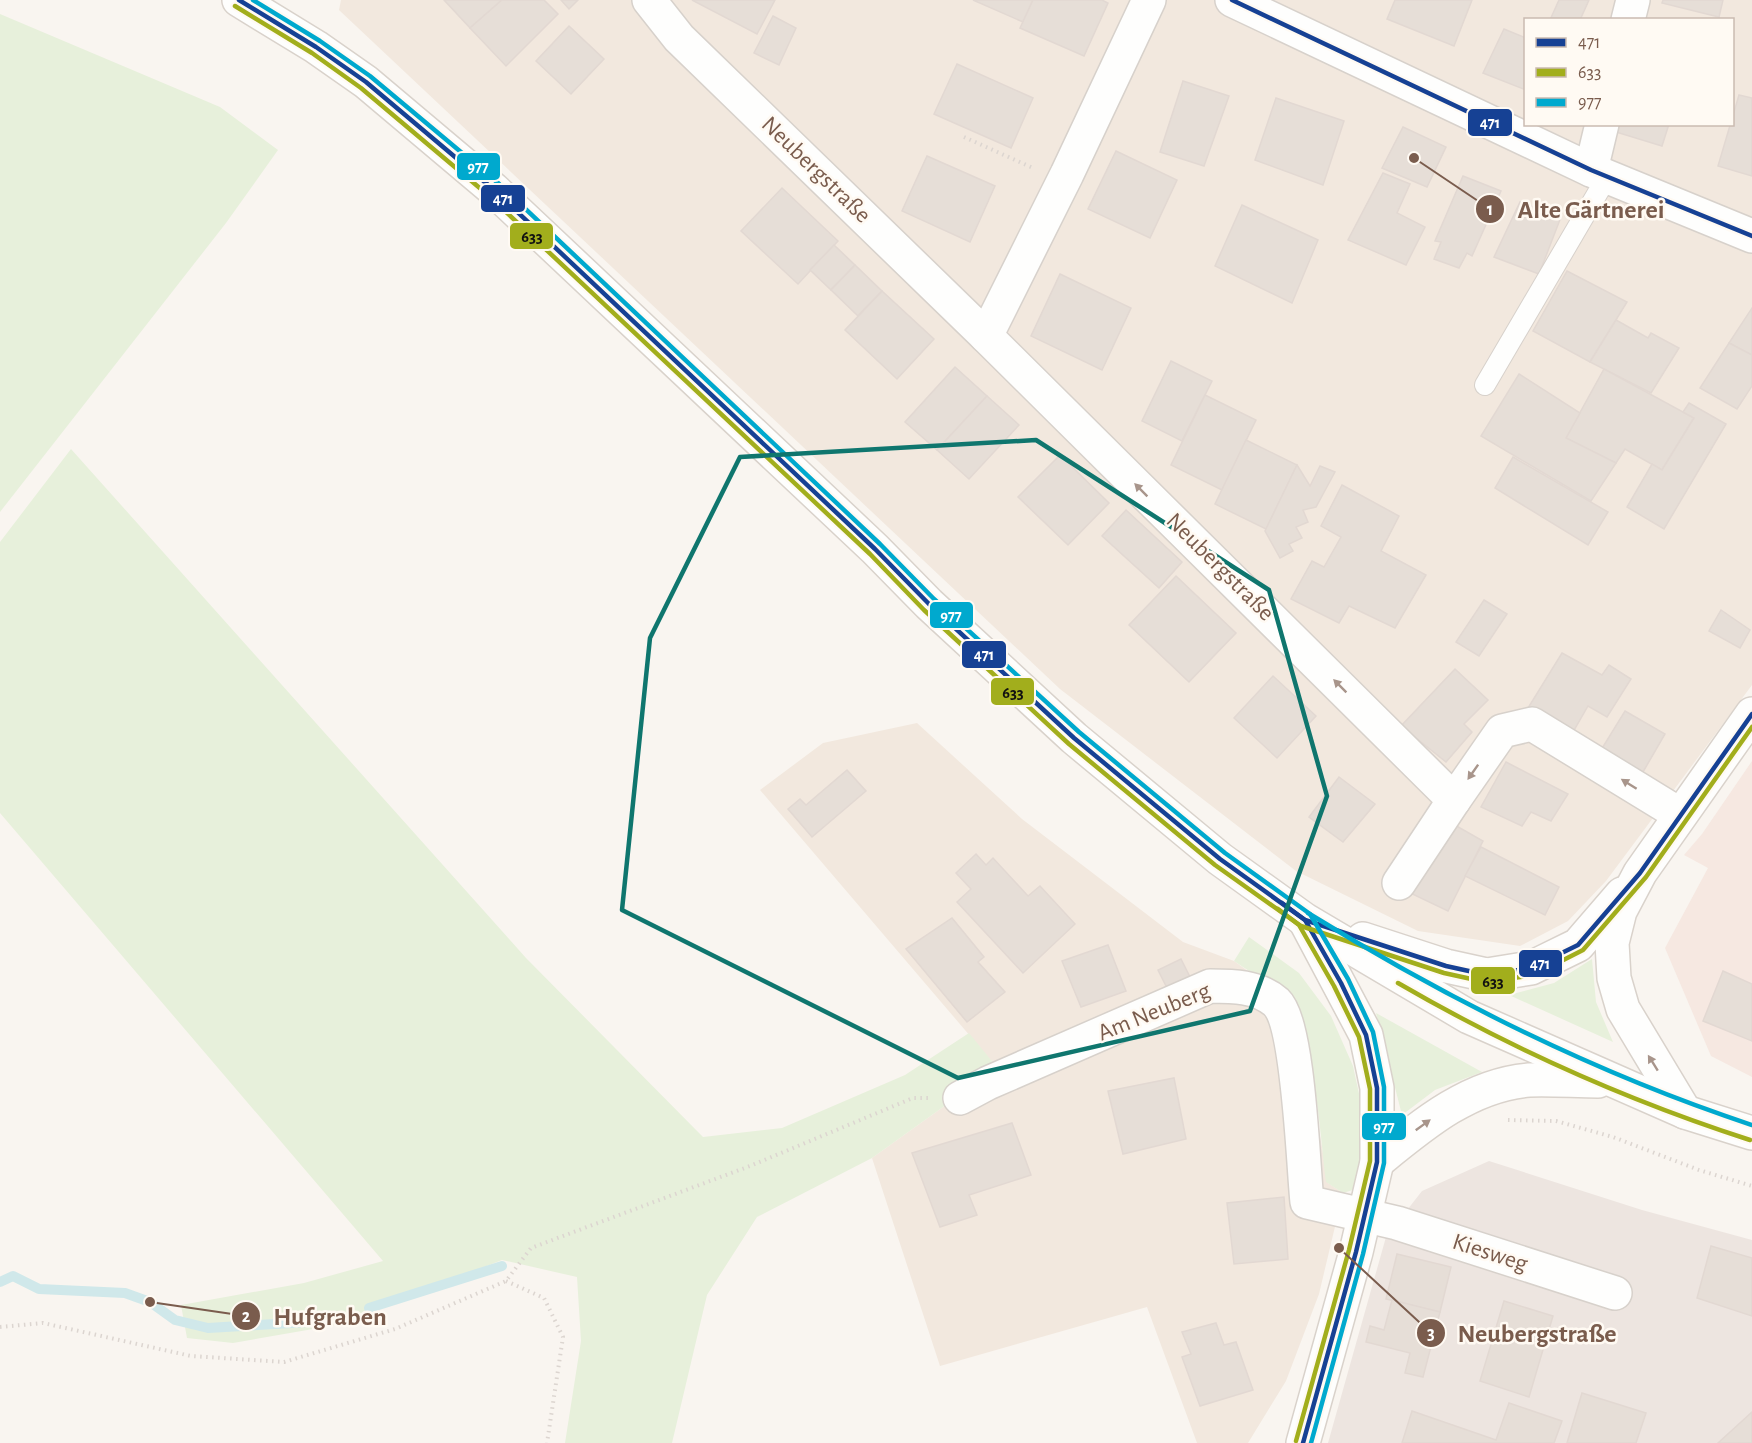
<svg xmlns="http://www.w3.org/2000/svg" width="1752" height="1443" font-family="'Alegreya Sans',sans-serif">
<rect width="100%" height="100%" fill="#f9f5f0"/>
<g fill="#f2e8de" fill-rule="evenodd">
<path d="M341,0H1752V685L1606,881L1568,921L1520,946L1418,931L1296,871L1060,689L339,10ZM1526,20H1732V124H1526Z"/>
<polygon points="917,723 1022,819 1183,942 1234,961 1284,997 1302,1029 1328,1183 1343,1193 1319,1294 1286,1381 1248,1443 1197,1443 1147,1307 940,1366 872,1158 971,1087 1000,1071 760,790 823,743"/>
</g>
<polygon fill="#f6e8e1" points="1752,761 1752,1077 1711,1056 1665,948 1708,868 1684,855 1702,834"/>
<polygon fill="#ede5e0" points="1489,1161 1642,1210 1752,1240 1752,1443 1328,1443 1386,1237 1422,1191"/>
<g fill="#e7f0db">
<polygon points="0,14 220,107 278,150 226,223 0,512"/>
<polygon points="71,449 526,958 703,1137 782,1128 905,1075 969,1033 1000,1071 971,1087 872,1158 757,1217 707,1295 672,1443 565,1443 581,1341 577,1277 502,1260 336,1325 233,1343 187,1338 181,1305 304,1283 383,1261 0,813 0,542"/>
<path d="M1249,937L1299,973L1331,1016L1353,1066L1363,1112L1359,1188L1343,1193L1326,1182C1320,1137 1315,1027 1283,996C1269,983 1250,972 1234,961Z"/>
<polygon points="1592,959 1596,1002 1613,1042 1509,995 1554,983"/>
<polygon points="1376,1013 1482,1072 1435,1090 1402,1115"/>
</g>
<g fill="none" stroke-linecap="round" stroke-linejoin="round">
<g stroke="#d0e8ea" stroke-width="10">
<polyline points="0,1282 13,1276 39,1289 125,1293 150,1302 175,1320 208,1328 325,1321"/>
<polyline points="369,1308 502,1266"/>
</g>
</g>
<g fill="#e6ded7" stroke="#e2d8d2" stroke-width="1.5">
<polygon points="444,0 502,0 470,28"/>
<polygon points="502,0 544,0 558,14 506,66 470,28"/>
<polygon points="561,0 578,0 569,9"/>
<polygon points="692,0 775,0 757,34"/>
<polygon points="973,0 1033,0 1023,22"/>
<polygon points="1033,0 1102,0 1108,3 1084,56 1020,28"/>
<polygon points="1395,0 1472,0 1454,46 1387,19"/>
<polygon points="1559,0 1589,0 1580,20 1550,20"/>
<polygon points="1663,0 1723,0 1719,17 1662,3"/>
<polygon points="773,16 796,28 779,65 754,53"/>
<polygon points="569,26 604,59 571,94 536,61"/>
<polygon points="1504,29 1526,38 1526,90 1483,73"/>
<polygon points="957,64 1033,98 1011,148 934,114"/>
<polygon points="1183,81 1229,96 1204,166 1160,152"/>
<polygon points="1739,95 1752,98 1752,176 1718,166"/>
<polygon points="1276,98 1344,121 1323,185 1255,160"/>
<polygon points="1618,124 1669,124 1662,146 1616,132"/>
<polygon points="1403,127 1446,147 1427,187 1382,168"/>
<polygon points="1116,151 1177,180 1150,238 1088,209"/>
<polygon points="927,156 995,186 970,242 902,211"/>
<polygon points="1383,173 1410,184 1397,213 1425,227 1406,265 1348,240"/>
<polygon points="1463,176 1501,191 1472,256 1467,253 1459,268 1434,259 1441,242 1435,241"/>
<polygon points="782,188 838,241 798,284 741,231"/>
<polygon points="1520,202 1561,217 1539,274 1494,257"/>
<polygon points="1242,205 1318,240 1292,303 1215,266"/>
<polygon points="834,245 855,265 831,290 810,270"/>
<polygon points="855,265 882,291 858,316 831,290"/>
<polygon points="1567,271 1627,302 1590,362 1533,331"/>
<polygon points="1060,274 1131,308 1102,370 1031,336"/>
<polygon points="882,291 934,339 897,379 845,330"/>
<polygon points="1752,308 1752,355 1729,343"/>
<polygon points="1616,320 1648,338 1651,333 1679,348 1651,393 1590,362"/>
<polygon points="1729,343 1752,355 1752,386 1737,409 1700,388"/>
<polygon points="1171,361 1212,381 1182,441 1142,421"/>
<polygon points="955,367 987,396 937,450 905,422"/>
<polygon points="1604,369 1694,418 1662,470 1625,449 1616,463 1566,438"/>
<polygon points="1519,374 1580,413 1566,438 1616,463 1591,501 1481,436"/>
<polygon points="1205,395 1256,420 1222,490 1171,465"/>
<polygon points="987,396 1019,425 969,479 937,450"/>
<polygon points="1689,403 1726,424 1664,529 1627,507 1652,464 1662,470 1694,418 1683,412"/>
<polygon points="1246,440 1297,465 1266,529 1215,504"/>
<polygon points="1060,455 1109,503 1068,545 1018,497"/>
<polygon points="1513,457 1608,512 1588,545 1495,488"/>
<polygon points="1297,465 1310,486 1320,466 1335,472 1316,507 1303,510 1308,522 1296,527 1302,538 1289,544 1293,551 1280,558 1265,531"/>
<polygon points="1342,485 1399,516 1381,551 1426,575 1395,628 1349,606 1339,623 1291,599 1312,561 1324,567 1341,537 1321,526"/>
<polygon points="1126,510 1182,562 1159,588 1102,536"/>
<polygon points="1176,576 1236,633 1189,682 1129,625"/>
<polygon points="1484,600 1507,614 1479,656 1456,642"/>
<polygon points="1721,610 1750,630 1740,648 1709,631"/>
<polygon points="1562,653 1602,675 1609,665 1631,679 1607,717 1588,706 1573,732 1528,708"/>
<polygon points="1455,669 1488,700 1464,724 1472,732 1446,762 1401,726"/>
<polygon points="1273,676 1316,716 1277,758 1234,718"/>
<polygon points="1625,711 1665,734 1643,772 1601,750"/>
<polygon points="1506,762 1568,794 1551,821 1531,812 1522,826 1481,807"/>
<polygon points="847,770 866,791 812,837 788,809 800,799 806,805"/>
<polygon points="1339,777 1375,804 1343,842 1309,817"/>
<polygon points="1446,820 1483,841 1448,911 1406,891"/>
<polygon points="1481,847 1559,887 1545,915 1465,876"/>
<polygon points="976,854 986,865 993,858 1028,896 1040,886 1075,924 1023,973 957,902 971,889 956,873"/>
<polygon points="952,918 984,957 978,962 1005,992 967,1022 906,949"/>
<polygon points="1108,945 1126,991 1081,1007 1062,961"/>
<polygon points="1181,959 1190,977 1167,988 1158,970"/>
<polygon points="1723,971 1752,984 1752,1041 1703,1021"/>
<polygon points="1174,1078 1186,1139 1123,1154 1108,1091"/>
<polygon points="1012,1123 1031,1175 969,1195 977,1215 940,1227 912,1153"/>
<polygon points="1284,1197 1288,1259 1234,1264 1227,1203"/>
<polygon points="1711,1246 1752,1258 1752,1316 1697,1298"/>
<polygon points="1397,1254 1451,1267 1440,1312 1386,1299"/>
<polygon points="1392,1300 1440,1312 1423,1377 1405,1373 1410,1353 1366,1342 1370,1326 1384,1330"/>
<polygon points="1504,1301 1553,1316 1529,1397 1480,1381"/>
<polygon points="1216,1323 1224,1345 1236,1342 1253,1390 1200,1406 1182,1357 1191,1354 1182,1332"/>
<polygon points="1582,1393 1646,1413 1636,1443 1567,1443"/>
<polygon points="1509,1403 1562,1421 1554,1443 1402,1443 1412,1411 1496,1440"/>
<polygon points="1752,1412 1752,1443 1718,1443"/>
</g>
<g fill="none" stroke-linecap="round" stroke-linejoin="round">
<defs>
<polyline id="lane" points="1485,385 1607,177"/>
<g id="street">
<polyline points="649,0 679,38 986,336 1067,174 1149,0"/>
<polyline points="1232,0 1591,170 1752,236"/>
<polyline points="1628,20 1633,0"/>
<polyline points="1591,170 1602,124"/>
<polyline points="986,336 1454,800 1502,731 1532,724 1679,814"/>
<polyline points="1399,883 1454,800"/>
<path d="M960,1098L988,1083L1210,986C1233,986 1257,986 1276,1002C1299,1024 1303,1165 1307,1202L1397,1223L1615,1293"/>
</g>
<g id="secondary">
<polyline points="239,0 316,47 366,82 493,189 875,549 929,604 1074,738 1220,859 1305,920 1469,1017 1685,1112 1752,1133"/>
<polyline points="1363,939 1446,966 1487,975 1531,968 1578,945 1622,894"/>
<polyline points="1685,1112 1623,1009 1614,978 1612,943 1620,911 1640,873 1752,714"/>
<path d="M1377,1162C1422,1125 1469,1085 1529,1080C1552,1079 1575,1081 1598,1081"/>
<polyline points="1303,1443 1356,1252 1377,1162 1377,1088 1366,1035 1306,922"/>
</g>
</defs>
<use href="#lane" stroke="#d7d1cb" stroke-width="22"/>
<use href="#street" stroke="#d7d1cb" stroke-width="36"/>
<use href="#secondary" stroke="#d9d2cb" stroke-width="36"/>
<g stroke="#dcd5d0" stroke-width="4" stroke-dasharray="1.5 4.5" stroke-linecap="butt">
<polyline points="964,137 1033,168"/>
<polyline points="1508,1120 1556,1121 1613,1137 1699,1170 1752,1186"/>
<polyline points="506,1281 544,1298 563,1337 547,1443"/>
<polyline points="0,1327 43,1323 191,1356 284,1362 395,1329 506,1281 531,1248 750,1166 913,1098 928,1098"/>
</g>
<use href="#lane" stroke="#fefefd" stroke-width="20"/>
<use href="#street" stroke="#fefefd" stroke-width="33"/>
<use href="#secondary" stroke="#fefefd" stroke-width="33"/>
<defs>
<g id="bus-1">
<polyline points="239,0 316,47 366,82 493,189 875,549 929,604 1074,738 1220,859 1305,920 1446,966 1487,975 1531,968 1578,945 1640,873 1752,714"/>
<polyline points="1232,0 1591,170 1752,236"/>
<polyline points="1282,903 1305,920 1341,983 1366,1035 1377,1088 1377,1162 1356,1252 1303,1443"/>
</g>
<g id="bus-2">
<polyline points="235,6 312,53 361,88 488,195 870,554 924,610 1069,744 1215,865 1301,926 1444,973 1485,982 1534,975 1583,950 1646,877 1752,727"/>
<polyline points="1278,909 1299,925 1334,986 1359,1037 1370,1089 1370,1161 1349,1250 1296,1441"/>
<path d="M1398,983C1510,1048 1626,1100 1750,1140"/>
</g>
<g id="bus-3">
<polyline points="253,0 320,41 370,76 498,183 880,544 934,599 1079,732 1225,853 1310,914 1348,979 1373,1032 1384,1087 1384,1163 1363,1254 1311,1443"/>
<path d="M1308,913C1449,1000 1594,1073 1752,1125"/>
</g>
</defs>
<use href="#bus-1" stroke="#fffaf3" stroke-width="9"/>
<use href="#bus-2" stroke="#fffaf3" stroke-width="9"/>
<use href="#bus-3" stroke="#fffaf3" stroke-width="9"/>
<use href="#bus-1" stroke="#164194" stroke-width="4.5"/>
<use href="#bus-2" stroke="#a2ae1c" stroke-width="4.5"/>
<use href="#bus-3" stroke="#00a9ce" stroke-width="4.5"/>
</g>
<defs><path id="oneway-solid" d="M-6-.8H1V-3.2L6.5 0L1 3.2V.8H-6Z" transform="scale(1.5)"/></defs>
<g fill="#a8958b">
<use href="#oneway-solid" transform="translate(1141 490) rotate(-135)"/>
<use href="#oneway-solid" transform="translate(1340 686) rotate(-135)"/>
<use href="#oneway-solid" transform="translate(1473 772) rotate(125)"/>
<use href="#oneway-solid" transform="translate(1629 784) rotate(-148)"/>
<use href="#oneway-solid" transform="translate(1653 1063) rotate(-122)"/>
<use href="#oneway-solid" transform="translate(1423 1125) rotate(-36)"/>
</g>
<path fill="none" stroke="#0f766e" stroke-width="4.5" stroke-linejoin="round" d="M1036,440L1269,590L1327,796L1250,1011L958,1078L622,910L650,638L740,457Z"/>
<g text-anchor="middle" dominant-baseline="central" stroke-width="5" stroke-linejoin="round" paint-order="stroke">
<g font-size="24" fill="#7a5c4d" stroke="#fffaf3">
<text transform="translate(816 170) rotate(44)">Neubergstraße</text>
<text transform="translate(1220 567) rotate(45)">Neubergstraße</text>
<text transform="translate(1154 1012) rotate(-22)">Am Neuberg</text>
<text transform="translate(1490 1253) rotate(18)">Kiesweg</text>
</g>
</g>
<path fill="none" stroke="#7a5c4d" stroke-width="2" d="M1414 158L1490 209M150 1302L246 1316M1339 1248L1431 1333"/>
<g fill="#7a5c4d" stroke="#fffaf3" stroke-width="2">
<circle cx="1414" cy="158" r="6"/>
<circle cx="150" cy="1302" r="6"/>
<circle cx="1339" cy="1248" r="6"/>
<circle cx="1490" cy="209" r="15"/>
<circle cx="246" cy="1316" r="15"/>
<circle cx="1431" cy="1333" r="15"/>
</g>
<g font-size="18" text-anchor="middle" font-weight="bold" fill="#fff">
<text x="1490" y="215">1</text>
<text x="246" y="1322">2</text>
<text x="1431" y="1339">3</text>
</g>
<g font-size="26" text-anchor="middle" font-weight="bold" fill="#7a5c4d" stroke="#fffaf3" stroke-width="5" stroke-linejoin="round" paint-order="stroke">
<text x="1591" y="218">Alte Gärtnerei</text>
<text x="330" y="1325">Hufgraben</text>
<text x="1537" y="1342">Neubergstraße</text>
</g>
<g stroke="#fffaf3" stroke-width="2">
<rect x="1467" y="108" width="46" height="29" rx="6" fill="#164194"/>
<rect x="456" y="152" width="45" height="29" rx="6" fill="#00a9ce"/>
<rect x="480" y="184" width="46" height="29" rx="6" fill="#164194"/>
<rect x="509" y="222" width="45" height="28" rx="6" fill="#a2ae1c"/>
<rect x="929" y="601" width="45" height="28" rx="6" fill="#00a9ce"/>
<rect x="961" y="640" width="46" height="29" rx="6" fill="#164194"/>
<rect x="990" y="677" width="45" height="29" rx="6" fill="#a2ae1c"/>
<rect x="1518" y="949" width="45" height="29" rx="6" fill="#164194"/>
<rect x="1470" y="966" width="46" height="29" rx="6" fill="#a2ae1c"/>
<rect x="1361" y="1112" width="46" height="29" rx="6" fill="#00a9ce"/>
</g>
<g font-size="16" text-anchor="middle" font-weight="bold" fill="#fff">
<text x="1490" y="128">471</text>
<text x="478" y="172">977</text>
<text x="503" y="204">471</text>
<text x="951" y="621">977</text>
<text x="984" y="660">471</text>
<text x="1540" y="969">471</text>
<text x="1384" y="1132">977</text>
</g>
<g font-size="16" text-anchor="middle" font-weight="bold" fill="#111">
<text x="532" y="242">633</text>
<text x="1013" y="698">633</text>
<text x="1493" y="987">633</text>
</g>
<rect x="1524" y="18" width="210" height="108" fill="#fffaf3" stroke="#cabbb1" stroke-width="1.5"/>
<rect x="1536" y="38" width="30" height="9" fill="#164194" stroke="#cabbb1" stroke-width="1.5"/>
<text x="1578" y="48" font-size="18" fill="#7a5c4d">471</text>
<rect x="1536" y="68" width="30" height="9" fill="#a2ae1c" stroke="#cabbb1" stroke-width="1.5"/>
<text x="1578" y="78" font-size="18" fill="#7a5c4d">633</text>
<rect x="1536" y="98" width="30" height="9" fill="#00a9ce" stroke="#cabbb1" stroke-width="1.5"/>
<text x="1578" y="108" font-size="18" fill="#7a5c4d">977</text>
</svg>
